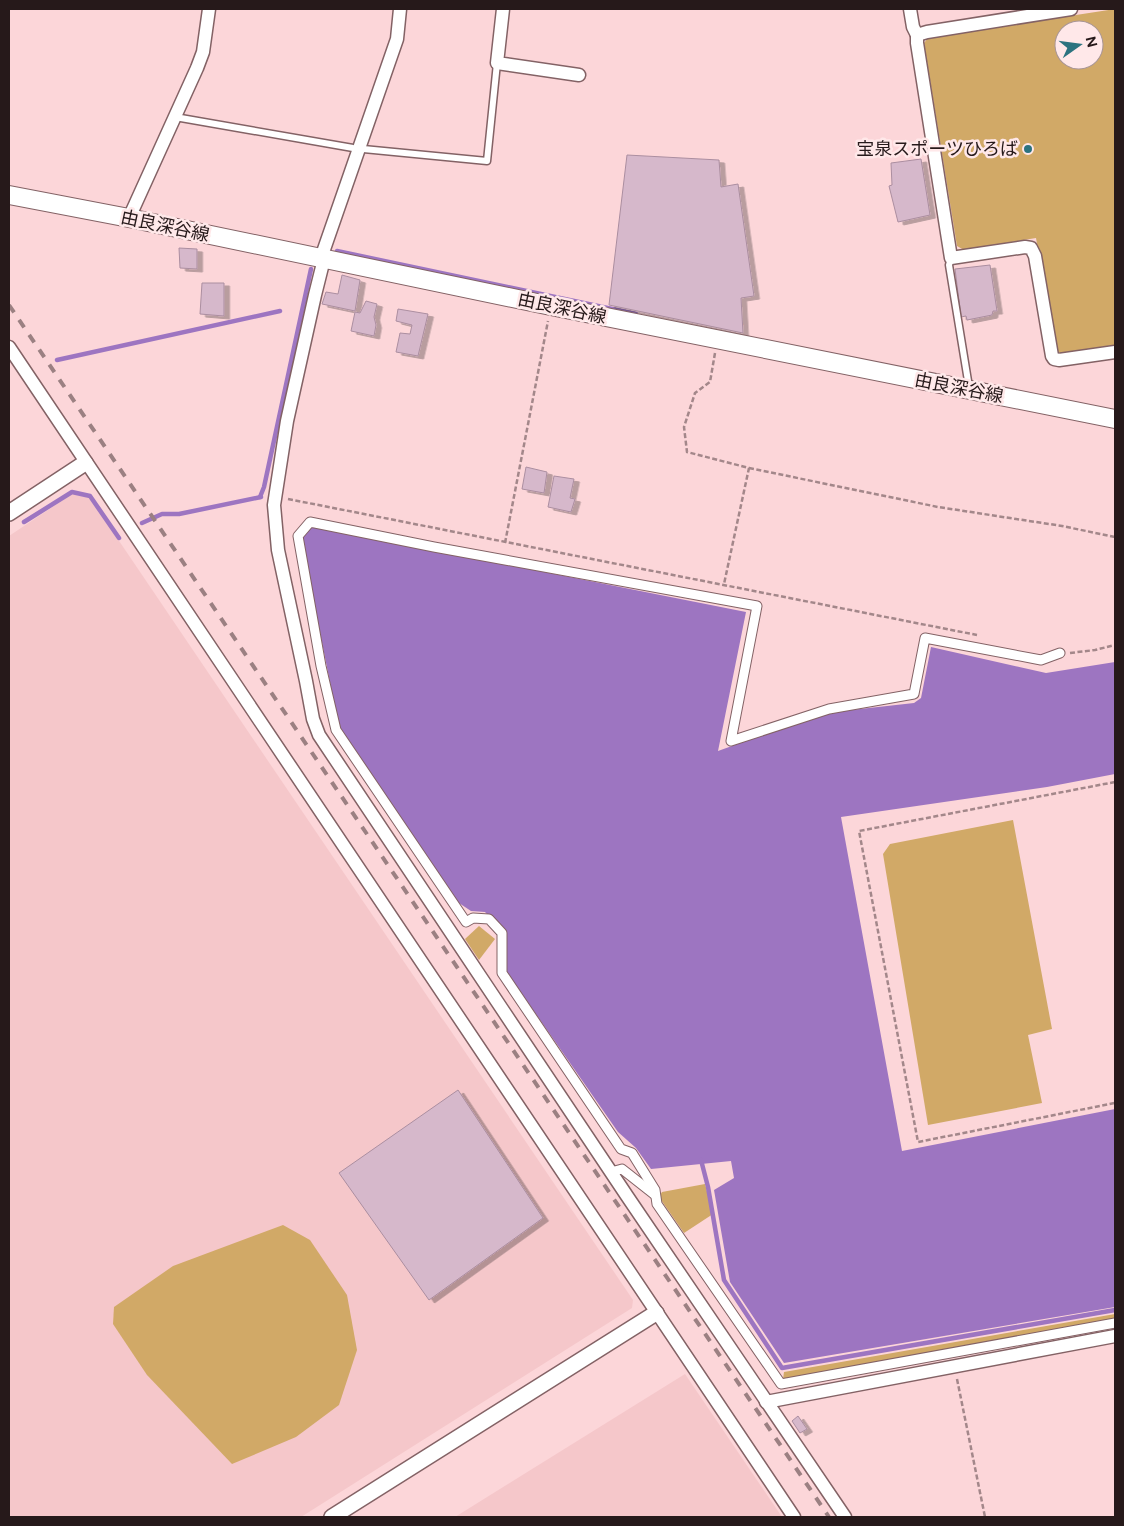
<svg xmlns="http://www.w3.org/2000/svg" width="1124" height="1526" font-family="Figtree,'Noto Sans JP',sans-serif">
<defs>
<filter id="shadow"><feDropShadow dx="5.5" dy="3" stdDeviation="0" flood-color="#0004"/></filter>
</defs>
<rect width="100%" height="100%" fill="#fcd6d9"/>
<g fill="#f5c7ca">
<polygon points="72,494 90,498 633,1300 632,1308 301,1517 9,1517 9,536"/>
<polygon points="685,1374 782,1517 455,1517"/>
</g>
<g fill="#d1a967" fill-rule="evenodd">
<path d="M1115,9V345L1060,353L1055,349L1036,238L964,250L957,246L924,43L928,38ZM1064,30H1094V60H1064Z"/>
<polygon points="1013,820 1052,1029 1028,1035 1042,1103 928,1125 883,854 890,844"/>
<polygon points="479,926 495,939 479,960 465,939"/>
<polygon points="705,1184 713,1214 684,1233 659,1197 662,1192"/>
<polygon points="283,1225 310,1240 347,1295 357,1350 339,1405 296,1437 232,1464 147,1375 113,1324 114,1307 173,1266"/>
<polygon points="1115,1314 1115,1320 783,1379 784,1372"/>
</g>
<polygon fill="#9d75c1" points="312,526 746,612 718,751 824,713 914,703 921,698 931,647 1046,673 1115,662 1115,774 1047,787 841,817 902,1151 1115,1109 1115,1307 784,1363 730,1282 714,1190 734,1178 731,1161 651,1169 636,1148 618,1132 506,971 505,934 485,912 471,911 456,901 339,727 301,538"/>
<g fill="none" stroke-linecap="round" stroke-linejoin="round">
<g stroke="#9d75c1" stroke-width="4.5">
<polyline points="337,251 636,314"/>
<polyline points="57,360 280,311"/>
<polyline points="260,497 264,487 311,269"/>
<polyline points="24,522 72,492 90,496 119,538"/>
<polyline points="142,523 162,514 179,514 261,497"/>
<polyline points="701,1160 708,1187 724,1280 782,1368 1115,1310"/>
</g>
</g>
<g fill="#d6b8cb" stroke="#ab8ea0" filter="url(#shadow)">
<polygon points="627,155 719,160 721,187 738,184 754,296 741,298 743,333 609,305"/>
<polygon points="921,159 930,215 898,222 889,186 892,185 891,163"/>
<polygon points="179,248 197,249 197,269 180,268"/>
<polygon points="990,265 997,311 993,311 992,315 967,320 966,316 961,317 955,269"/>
<polygon points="342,275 360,280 355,311 322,304 326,292 338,294"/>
<polygon points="202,283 224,283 224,316 200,314"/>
<polygon points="366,301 377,304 374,317 376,325 374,336 351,331 355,312 360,313"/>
<polygon points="398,309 428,314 418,356 396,352 400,333 410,334 412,325 396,321"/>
<polygon points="526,467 547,472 544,493 522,489"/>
<polygon points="554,476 574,479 570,498 575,499 571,512 548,507"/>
<polygon points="458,1090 543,1218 429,1300 339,1173"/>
<polygon points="798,1416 807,1429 800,1433 792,1421"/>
</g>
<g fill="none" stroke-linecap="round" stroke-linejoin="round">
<defs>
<g id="service">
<polyline points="175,117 353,148 487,161 497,63"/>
<polyline points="951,258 949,265 969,387"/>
</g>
<g id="pedestrian">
<polyline points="1060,653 1041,660 925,638 914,694 829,709 731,741 757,606 434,547 310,522 298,536 321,666 336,730 466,922 473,918 489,919 502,933 502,973 621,1149 632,1153 655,1190 657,1204 781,1384 1115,1323"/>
<polyline points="611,1172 622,1169 655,1195"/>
</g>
<g id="minor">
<polyline points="503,9 497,63 579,75"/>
<polyline points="910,9 913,27 917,35"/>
<polyline points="1071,9 927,32 917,35 917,43 951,258 1025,247 1031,248 1035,256 1052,356 1054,359 1059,360 1115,352"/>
<polyline points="129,218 197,68 203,52 209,9"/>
<polyline points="321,258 397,39 400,9"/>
<polyline points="324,259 315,295 287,421 274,505 278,550 306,681 313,719 319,735 627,1196 845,1517"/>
<polyline points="9,347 794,1517"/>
<polyline points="766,1402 1115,1336"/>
</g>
<g id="tertiary">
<polyline points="9,513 85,463"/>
<polyline points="332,1517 656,1313"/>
</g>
<polyline id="secondary" points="9,195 129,218 551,306 1115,419"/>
</defs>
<use href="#service" stroke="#836265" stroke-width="9"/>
<use href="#pedestrian" stroke="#836265" stroke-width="11"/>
<use href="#minor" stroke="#836265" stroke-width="15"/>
<use href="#tertiary" stroke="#836265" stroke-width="18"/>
<use href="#secondary" stroke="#836265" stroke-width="20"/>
<g stroke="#a3878a" stroke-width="2.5" stroke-dasharray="5 2.5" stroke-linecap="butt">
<polyline points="715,353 710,382 695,393 684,427 687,452 749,468 724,584"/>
<polyline points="749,468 938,507 1062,526 1115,537"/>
<polyline points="288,499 977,635"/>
<polyline points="505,543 548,321"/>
<polyline points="1070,653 1095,650 1115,645"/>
<polyline points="1115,782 859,831 918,1142 1115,1103"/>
<polyline points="957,1379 985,1517"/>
</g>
<use href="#service" stroke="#fff" stroke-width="6"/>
<use href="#pedestrian" stroke="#fff" stroke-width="9"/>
<use href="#minor" stroke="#fff" stroke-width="12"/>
<use href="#tertiary" stroke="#fff" stroke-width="15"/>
<use href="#secondary" stroke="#fff" stroke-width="18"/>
<polyline stroke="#9b8082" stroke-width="4" stroke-dasharray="9 9" stroke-linecap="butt" points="9,305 829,1517"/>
</g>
<circle fill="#2c737f" stroke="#ffe8e9" stroke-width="2" cx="1028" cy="149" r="5"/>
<g text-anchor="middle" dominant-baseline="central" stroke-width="5" stroke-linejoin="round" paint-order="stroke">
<g font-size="18" fill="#26191a" stroke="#ffe8e9" text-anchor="end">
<text x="1018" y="149">宝泉スポーツひろば</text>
</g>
<g font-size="18" fill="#26191a" stroke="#ffe8e9">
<text transform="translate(165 226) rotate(12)">由良深谷線</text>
<text transform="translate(562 308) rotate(12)">由良深谷線</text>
<text transform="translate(959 388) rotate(11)">由良深谷線</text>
</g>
</g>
<rect width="1124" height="1526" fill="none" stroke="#26191a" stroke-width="20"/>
<g transform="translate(1079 45) rotate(76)"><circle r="24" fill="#ffe8e9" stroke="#a89596"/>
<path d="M0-4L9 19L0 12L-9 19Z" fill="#2c737f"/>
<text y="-8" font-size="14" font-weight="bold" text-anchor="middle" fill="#26191a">N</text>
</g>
</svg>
